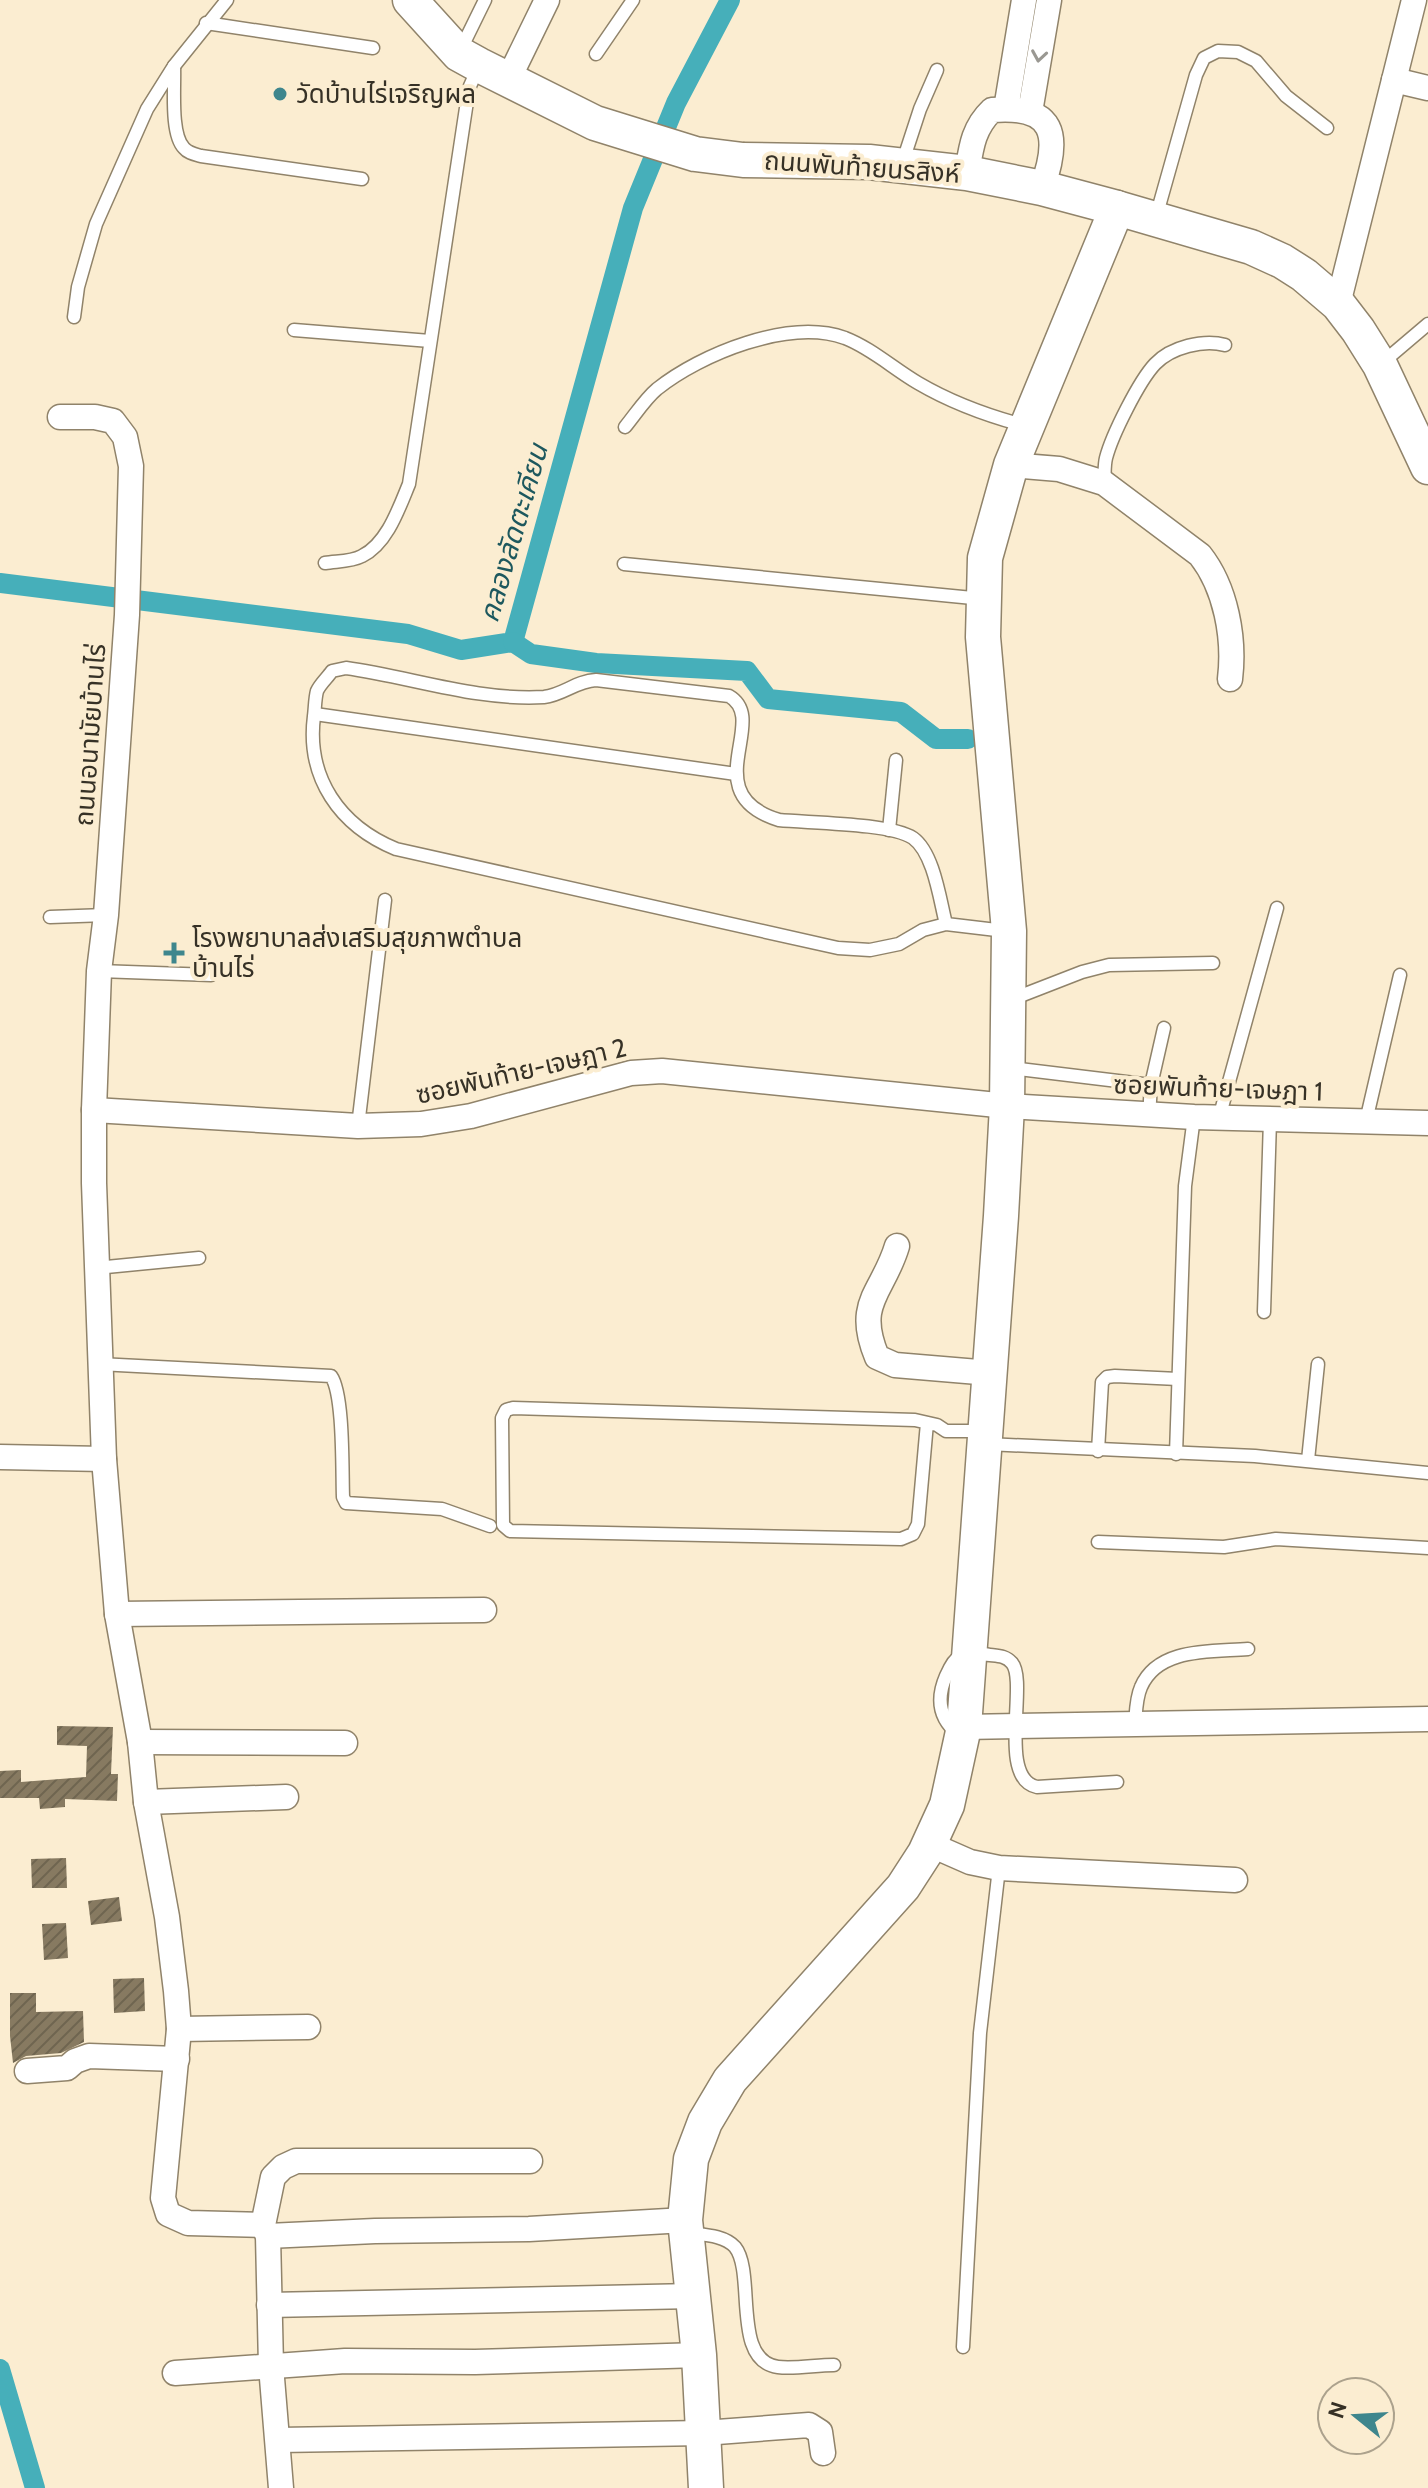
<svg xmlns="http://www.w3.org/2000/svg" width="1428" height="2488" font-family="Cabin,'Noto Sans Thai',sans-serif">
<defs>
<pattern id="building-hatch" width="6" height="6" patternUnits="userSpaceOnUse" patternTransform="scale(2)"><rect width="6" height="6" fill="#877a61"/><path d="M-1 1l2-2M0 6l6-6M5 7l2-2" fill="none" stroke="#6f6550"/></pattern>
</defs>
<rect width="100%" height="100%" fill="#fbedd1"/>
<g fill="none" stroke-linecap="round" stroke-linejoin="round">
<g stroke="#46afba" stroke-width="20">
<polyline points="0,583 408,634 461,650 513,642 633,208 676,103 730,0"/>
<polyline points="513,642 531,654 596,663 747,671 768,699 901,712 936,739 968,739"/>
<polyline points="0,2369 35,2488"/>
</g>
</g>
<g fill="url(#building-hatch)">
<polygon points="57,1726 113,1727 111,1774 118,1774 117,1801 65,1799 65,1807 40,1809 39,1798 0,1798 0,1771 21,1770 21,1782 86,1777 87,1746 57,1745"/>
<polygon points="66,1858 67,1888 32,1888 31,1859"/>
<polygon points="119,1897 122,1921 91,1925 88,1901"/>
<polygon points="66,1923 68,1958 44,1960 42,1924"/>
<polygon points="144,1978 145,2011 114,2013 113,1979"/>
<polygon points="10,1993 36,1993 36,2012 83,2011 84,2042 61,2053 26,2056 13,2063 10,2036"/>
</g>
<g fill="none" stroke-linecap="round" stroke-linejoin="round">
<defs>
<g id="lane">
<polyline points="206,23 373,48"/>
<polyline points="460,51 485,0"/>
<polyline points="596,54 633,0"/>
<path d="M174,66C175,86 170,134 184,148C188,153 194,154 201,156L362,179"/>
<polyline points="902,164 920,109 937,70"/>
<polyline points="1156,217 1196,75 1204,58 1218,51 1238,52 1256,61 1286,96 1327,128"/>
<polyline points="74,317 78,287 96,224 147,109 174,66 227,0"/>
<polyline points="294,330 430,341"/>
<polyline points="1382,363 1428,324"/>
<path d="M625,427C635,415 645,399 657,389C701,354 789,318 845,338C871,348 894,369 918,383C952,403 988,416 1026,426"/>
<path d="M1104,483C1105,475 1104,466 1106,458C1112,435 1139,381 1155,364C1171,347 1204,339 1225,345"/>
<path d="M325,563C336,561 351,562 362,556C387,544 399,508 409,484L466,108L470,86L478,68"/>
<polyline points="624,564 983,599"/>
<polyline points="315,714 736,774"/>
<polyline points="889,830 896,760"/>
<polyline points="50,917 106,915"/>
<path d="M946,924C940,901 934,853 913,838C891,823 809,823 779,820C694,794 771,720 729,696L596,680C576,681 563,695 544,697C477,701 411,677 346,668L332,671C328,677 320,684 317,691C315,698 315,709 314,716C306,778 340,826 396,849L838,948L870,950L899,944L923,930L946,924L1005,931"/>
<polyline points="99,971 211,975"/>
<polyline points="1010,1000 1082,972 1109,965 1213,963"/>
<polyline points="1011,1068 1151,1085"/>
<polyline points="1149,1116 1151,1085 1164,1028"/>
<polyline points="1219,1118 1277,908"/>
<polyline points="1366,1121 1400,975"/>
<polyline points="358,1126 385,900"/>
<polyline points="96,1268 199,1258"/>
<polyline points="1264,1312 1270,1120"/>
<path d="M99,1364L331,1376C344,1394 342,1471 343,1497L346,1503L442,1509L490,1526"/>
<polyline points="927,1423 918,1524 913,1534 901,1539 510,1531 503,1525 502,1418 506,1410 513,1408 915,1420 937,1425 946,1431 982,1431"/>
<polyline points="987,1444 1255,1456 1428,1473"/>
<polyline points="1098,1451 1102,1382 1107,1377 1115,1376 1178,1379"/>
<polyline points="1176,1454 1185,1186 1194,1117"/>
<polyline points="1308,1460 1318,1364"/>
<polyline points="1098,1542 1224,1547 1276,1539 1428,1548"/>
<path d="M1135,1724C1136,1712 1136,1698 1141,1687C1158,1647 1212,1652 1248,1649"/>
<path d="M959,1735C939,1719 936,1699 946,1676C949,1669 954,1659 960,1656C968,1650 980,1654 990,1655C999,1656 1006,1656 1012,1663C1028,1682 997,1779 1037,1787L1117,1782"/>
<path d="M689,2233C704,2235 724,2235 735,2247C756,2273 731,2361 778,2367C795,2369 816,2365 834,2365"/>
<polyline points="963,2347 980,2033 999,1868"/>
</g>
<g id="street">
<polyline points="508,80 547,0"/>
<polyline points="1394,80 1428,88"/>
<polyline points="1006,109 1024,0"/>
<polyline points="1030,112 1049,0"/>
<path d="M967,173C971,148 973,128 992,110C1055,105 1061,135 1042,188"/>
<polyline points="1338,304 1414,0"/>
<polyline points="60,417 95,417 113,421 125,437 131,466 127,615 106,915 99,971 94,1110 94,1183 104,1459 117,1614 140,1742 146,1802 167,1917 176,1991 179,2029 163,2198 168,2214 188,2223 263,2225"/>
<path d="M1011,465L1059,469L1104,483L1200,555C1226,588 1235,638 1230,679"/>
<polyline points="94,1110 358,1126 421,1124 471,1116 631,1073 662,1071 1007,1106 1194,1117 1428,1123"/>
<path d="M897,1246C883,1293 854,1302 877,1357L895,1365L990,1373"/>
<polyline points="0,1457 104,1459"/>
<polyline points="117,1614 484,1610"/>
<polyline points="964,1727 1428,1719"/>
<polyline points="140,1742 345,1743"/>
<polyline points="146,1802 286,1797"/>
<polyline points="929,1844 970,1862 999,1868 1235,1880"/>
<polyline points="179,2029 308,2027"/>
<polyline points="27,2071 67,2068 75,2061 89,2056 177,2059"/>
<polyline points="268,2236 375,2231 529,2229 685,2220"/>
<polyline points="269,2305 693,2296"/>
<polyline points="175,2373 345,2361 475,2362 699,2355"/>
<polyline points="279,2440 704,2433 809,2425 820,2432 823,2453"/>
<polyline points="281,2488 271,2366 268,2236 263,2225 273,2177 283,2167 296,2161 530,2161"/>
</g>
<g id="secondary">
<polyline points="410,0 459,54 479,65 595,123 695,154 743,160 869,162 967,173 1042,188 1117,208 1251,247 1282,261 1304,275 1338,304 1358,330 1380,365 1428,467"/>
<polyline points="706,2488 699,2355 685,2220 691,2159 705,2122 730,2080 903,1887 925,1853 947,1805 964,1727 1001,1216 1007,1106 1009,931 983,637 985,558 1011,465 1117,208"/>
</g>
</defs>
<use href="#lane" stroke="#90836a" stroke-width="15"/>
<use href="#street" stroke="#90836a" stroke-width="27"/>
<use href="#secondary" stroke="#90836a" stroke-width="37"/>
<use href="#lane" stroke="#fff" stroke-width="12"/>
<use href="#street" stroke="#fff" stroke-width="24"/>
<use href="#secondary" stroke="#fff" stroke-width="34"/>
</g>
<defs><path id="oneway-chevron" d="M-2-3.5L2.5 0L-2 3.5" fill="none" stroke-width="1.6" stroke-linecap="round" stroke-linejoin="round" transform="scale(2)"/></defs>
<use stroke="#9a9892" href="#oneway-chevron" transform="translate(1039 56) rotate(99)"/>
<g fill="#3e868d" stroke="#fbedd1" stroke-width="3">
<circle cx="280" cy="94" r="8"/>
<path d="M170 941h8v8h8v8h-8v8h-8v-8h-8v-8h8z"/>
</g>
<g text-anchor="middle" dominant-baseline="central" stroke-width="8" stroke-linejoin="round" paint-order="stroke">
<g font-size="26" fill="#363126" stroke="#fbedd1" text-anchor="start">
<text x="296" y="94">วัดบ้านไร่เจริญผล</text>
<text x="192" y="938">โรงพยาบาลส่งเสริมสุขภาพตำบล<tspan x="192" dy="30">บ้านไร่</tspan></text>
</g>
<g font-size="26" fill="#363126" stroke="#fbedd1">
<text transform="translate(862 167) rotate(4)">ถนนพันท้ายนรสิงห์</text>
<text transform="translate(90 735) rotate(-86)">ถนนอนามัยบ้านไร่</text>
<text transform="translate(521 1071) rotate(-13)">ซอยพันท้าย-เจษฎา 2</text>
<text transform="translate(1218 1088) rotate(2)">ซอยพันท้าย-เจษฎา 1</text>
</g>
<g font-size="28" font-style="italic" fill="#1d585e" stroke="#fbedd1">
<text transform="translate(513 533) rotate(-74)">คลองลัดตะเคียน</text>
</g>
</g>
<g transform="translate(1356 2416) rotate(288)"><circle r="38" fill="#fbedd1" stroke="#aca28d" stroke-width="2"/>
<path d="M0-6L14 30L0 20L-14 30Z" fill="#3e868d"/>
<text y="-12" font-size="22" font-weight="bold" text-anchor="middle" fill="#363126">N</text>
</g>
</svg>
